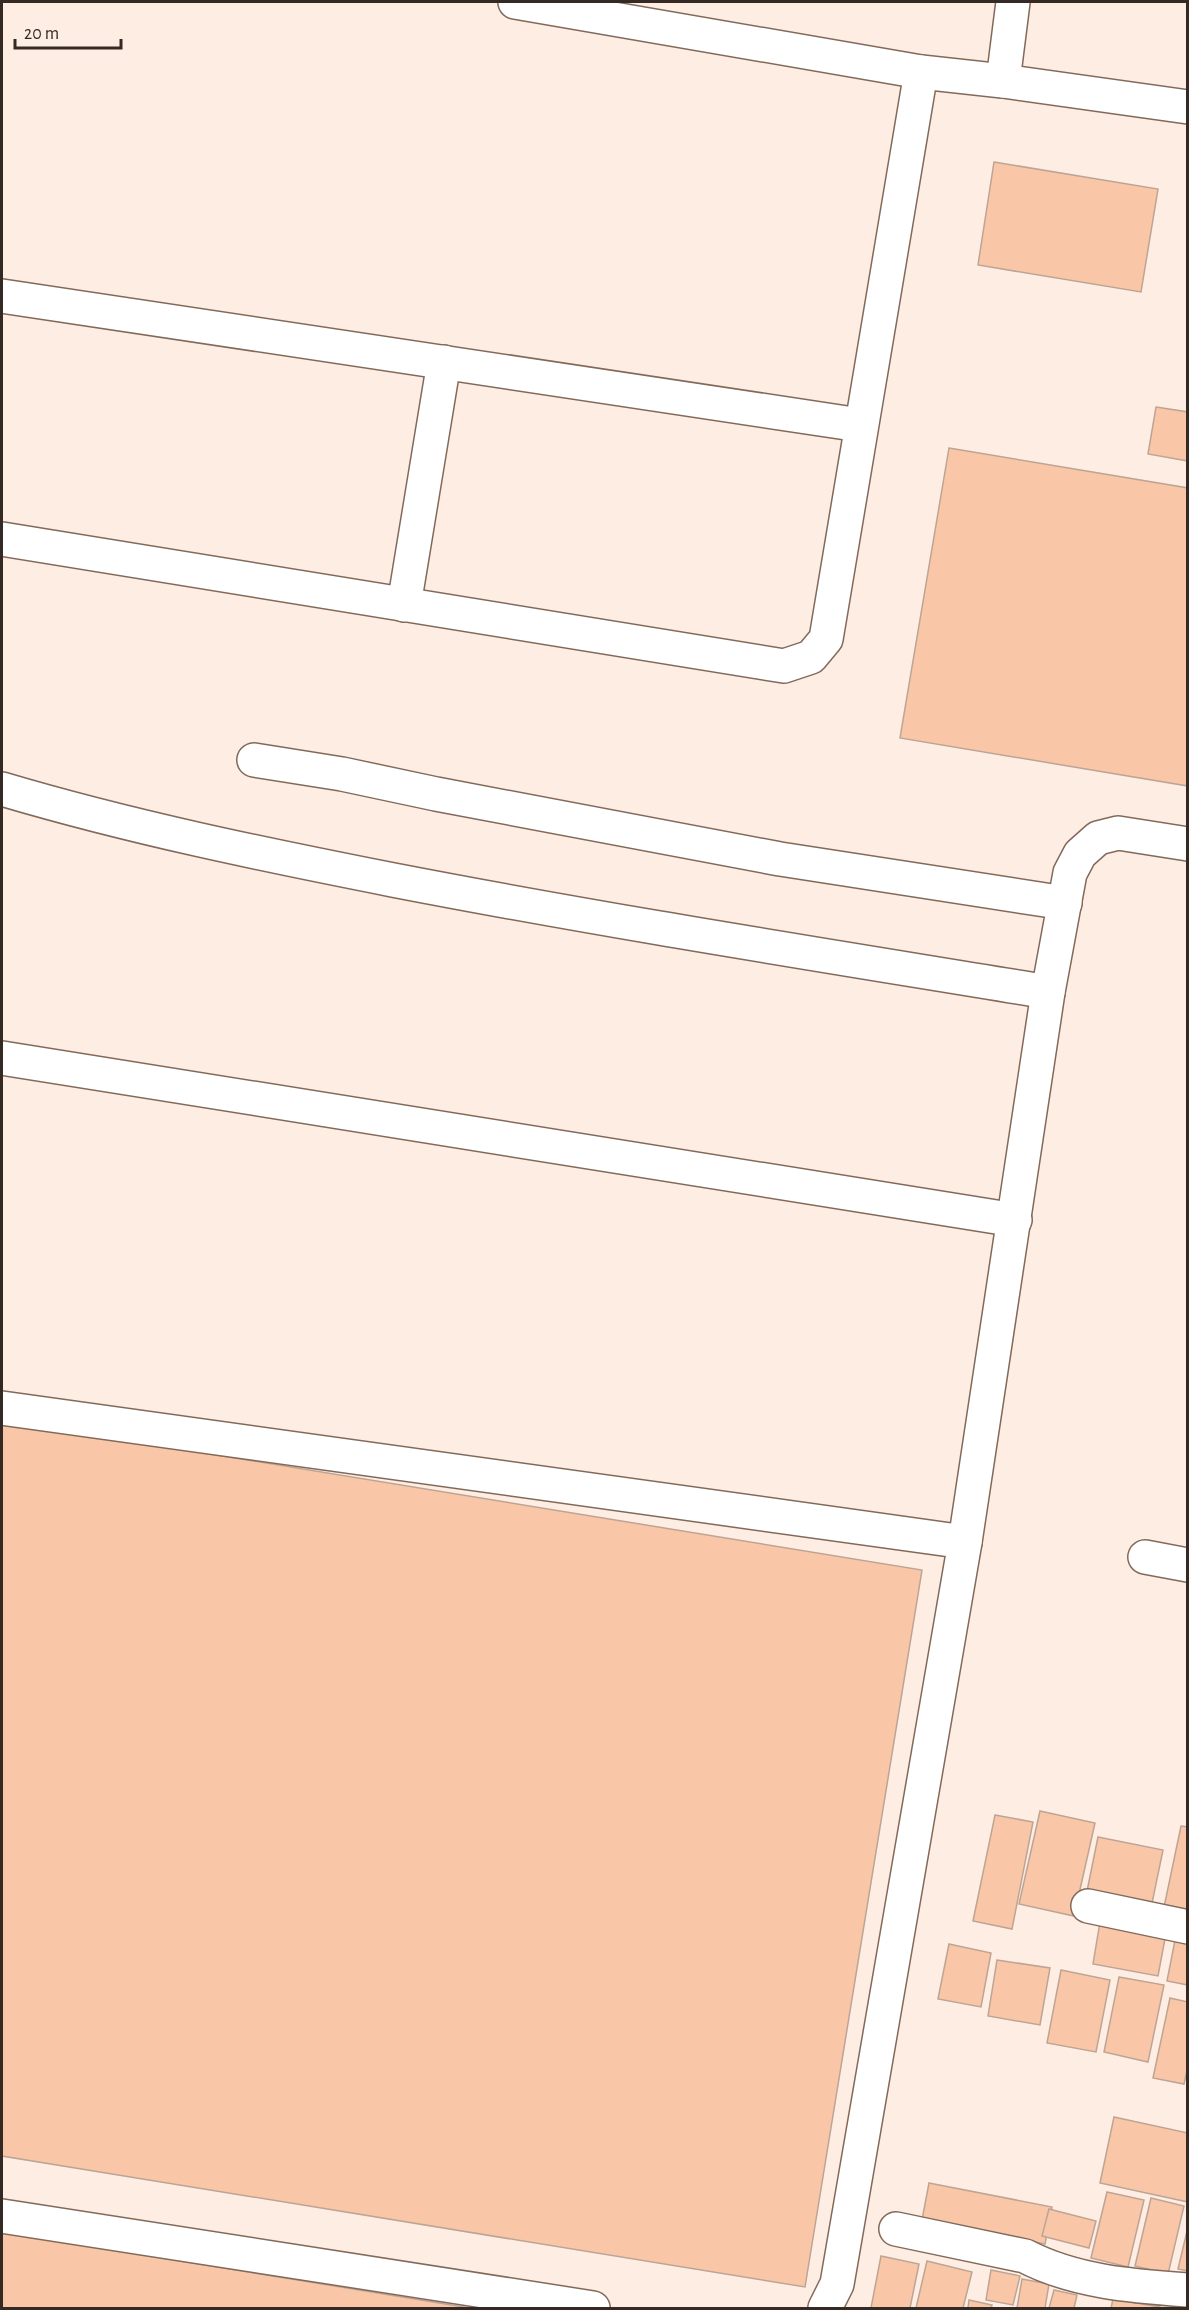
<svg xmlns="http://www.w3.org/2000/svg" width="1189" height="2310" font-family="'Alegreya Sans',sans-serif">
<rect width="100%" height="100%" fill="#feede3"/>
<g fill="#f9c7a8" stroke="#bea494" stroke-width="1.5">
<polygon points="994,162 1158,189 1141,292 978,265"/>
<polygon points="1156,407 1188,412 1188,461 1148,454"/>
<polygon points="949,448 1188,488 1188,786 900,738"/>
<polygon points="2,1420 922,1570 805,2287 2,2156"/>
<polygon points="1040,1811 1095,1823 1074,1916 1019,1904"/>
<polygon points="995,1815 1033,1822 1012,1929 973,1921"/>
<polygon points="1181,1826 1188,1827 1188,1917 1163,1912"/>
<polygon points="1098,1837 1163,1850 1150,1913 1085,1901"/>
<polygon points="1101,1916 1167,1928 1158,1976 1093,1964"/>
<polygon points="1177,1930 1188,1932 1188,1985 1167,1981"/>
<polygon points="949,1944 991,1953 981,2007 938,1999"/>
<polygon points="997,1960 1050,1968 1040,2025 988,2016"/>
<polygon points="1061,1970 1110,1980 1096,2052 1047,2043"/>
<polygon points="1119,1977 1164,1985 1148,2062 1104,2052"/>
<polygon points="1170,1998 1188,2002 1188,2066 1184,2084 1153,2078"/>
<polygon points="1114,2117 1188,2133 1188,2202 1100,2183"/>
<polygon points="929,2183 1052,2207 1045,2244 922,2220"/>
<polygon points="1107,2192 1144,2200 1128,2267 1091,2258"/>
<polygon points="1151,2198 1184,2206 1168,2274 1135,2266"/>
<polygon points="1049,2209 1096,2221 1089,2248 1042,2236"/>
<polygon points="1188,2227 1188,2271 1178,2269"/>
<polygon points="2,2232 470,2308 2,2308"/>
<polygon points="881,2256 919,2264 910,2308 871,2308"/>
<polygon points="927,2261 972,2272 963,2308 916,2308"/>
<polygon points="991,2270 1020,2276 1013,2305 986,2300"/>
<polygon points="1022,2279 1049,2284 1045,2308 1017,2308"/>
<polygon points="1054,2290 1077,2295 1074,2308 1049,2308"/>
<polygon points="1113,2299 1160,2307 1160,2308 1111,2308"/>
<polygon points="969,2300 992,2305 991,2308 968,2308"/>
</g>
<g fill="none" stroke-linecap="round" stroke-linejoin="round">
<defs>
<g id="minor">
<polyline points="515,2 921,72 1003,81 1013,2"/>
<polyline points="1003,81 1188,107"/>
<polyline points="2,296 860,425"/>
<polyline points="2,539 784,666 811,657 826,639 921,72"/>
<polyline points="404,605 444,362"/>
<polyline points="254,760 342,774 436,794 780,859 1065,903"/>
<path d="M2,789C130,827 261,854 393,880C610,922 829,956 1048,992"/>
<polyline points="2,1058 1015,1220"/>
<polyline points="2,1408 965,1542"/>
<polyline points="1145,1557 1188,1565"/>
<polyline points="1088,1906 1188,1927"/>
<polyline points="2,2216 593,2308"/>
<path d="M896,2229L1025,2256C1075,2282 1132,2286 1188,2290"/>
<polyline points="825,2308 837,2284 965,1542 1048,992 1070,873 1080,854 1098,838 1118,833 1188,844"/>
</g>
</defs>
<use href="#minor" stroke="#826a5b" stroke-width="36"/>
<use href="#minor" stroke="#fff" stroke-width="33"/>
</g>
<rect width="1189" height="2310" fill="none" stroke="#342a23" stroke-width="6"/>
<path d="M15 39v9h106v-9" fill="none" stroke="#342a23" stroke-width="3"/>
<text x="24" y="39" font-size="18" fill="#342a23" stroke="#feede3" stroke-width="4.5" paint-order="stroke">20 m</text>
</svg>
